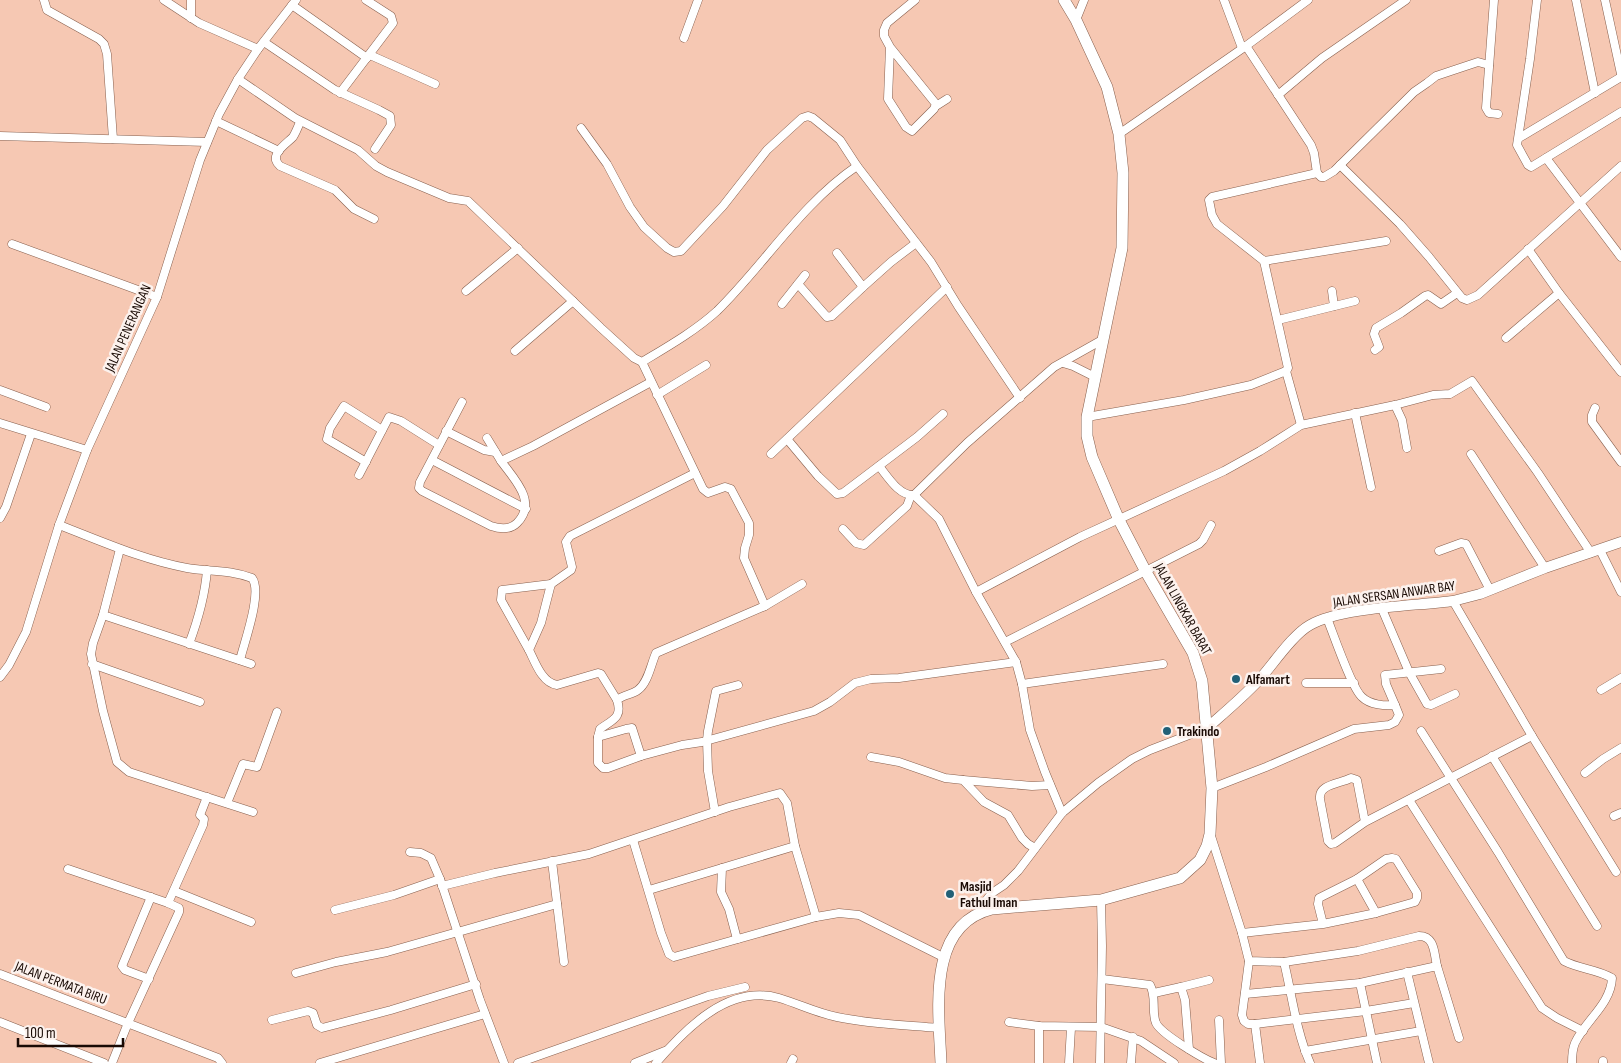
<svg xmlns="http://www.w3.org/2000/svg" width="1621" height="1063" font-family="'Sofia Sans Condensed',sans-serif">
<rect width="100%" height="100%" fill="#f6c8b3"/>
<g fill="none" stroke-linecap="round" stroke-linejoin="round">
<defs>
<g id="minor">
<polyline points="44,0 47,10 99,39 104,44 107,54 113,139"/>
<polyline points="164,0 199,23 258,49"/>
<polyline points="191,0 191,18"/>
<polyline points="1224,0 1242,48"/>
<polyline points="1494,0 1486,108 1489,113 1498,114"/>
<polyline points="1537,0 1530,59 1517,145 1528,165 1531,167 1536,164 1621,112"/>
<polyline points="1576,0 1595,93"/>
<polyline points="1605,0 1621,74"/>
<polyline points="292,5 367,58"/>
<polyline points="1076,20 1084,0"/>
<polyline points="684,38 698,0"/>
<polyline points="264,42 335,90 379,110 390,116 391,125 375,149"/>
<polyline points="1246,46 1311,145 1314,153 1317,173"/>
<polyline points="890,47 936,104 934,109 912,131 906,127 888,99 890,47 884,36 884,30 887,23 915,0"/>
<polyline points="370,55 435,84"/>
<path d="M238,79L295,118L358,150L376,166L387,172L449,198L468,201L601,328L634,358L642,362C667,347 695,331 717,311C765,264 801,204 857,166L931,262L958,306L1020,398"/>
<polyline points="340,93 393,23 391,16 366,0"/>
<polyline points="1278,95 1322,58 1406,0"/>
<polyline points="936,106 947,99"/>
<polyline points="216,121 279,151"/>
<path d="M300,122C298,127 296,132 293,137C285,145 268,155 280,166L335,190L354,209L374,219"/>
<polyline points="581,128 607,164 630,207 644,227 667,248 674,252 681,251 723,206 767,150 802,118 808,116 813,118 840,140 857,166"/>
<polyline points="1119,134 1246,46 1308,0"/>
<polyline points="0,136 207,142"/>
<polyline points="1519,138 1621,77"/>
<polyline points="1546,158 1621,257"/>
<polyline points="1340,165 1400,224 1429,257 1462,298 1467,300 1478,295 1621,166"/>
<polyline points="1386,241 1264,261 1217,224 1212,215 1209,200 1212,197 1317,173 1321,177 1324,177 1334,171 1414,92 1427,83 1436,76 1478,62 1489,65"/>
<polyline points="12,244 157,297"/>
<polyline points="1528,249 1559,293 1621,372"/>
<polyline points="837,253 863,287 891,262 916,243"/>
<polyline points="1264,261 1288,368 1286,371"/>
<polyline points="798,284 827,317 832,316 863,287"/>
<polyline points="466,291 518,248"/>
<polyline points="1332,291 1334,306"/>
<polyline points="782,304 805,275"/>
<polyline points="1278,320 1355,301"/>
<polyline points="1506,338 1559,293"/>
<polyline points="1375,350 1379,347 1374,334 1376,328 1401,313 1425,296 1428,295 1441,304 1457,293"/>
<polyline points="515,351 573,301"/>
<polyline points="642,362 703,489 708,493 725,487 731,489 749,523 749,535 745,548 744,558 765,606"/>
<polyline points="1063,363 1073,366 1095,377"/>
<polyline points="0,390 46,407"/>
<polyline points="657,395 706,365"/>
<path d="M462,402L420,482L419,488L422,491L491,526C500,529 510,530 517,523C538,502 514,479 501,461"/>
<polyline points="1395,405 1402,420 1407,448"/>
<polyline points="1595,408 1592,415 1592,422 1621,462"/>
<polyline points="1355,413 1371,487"/>
<polyline points="1087,417 1184,400 1251,385 1286,371 1301,425"/>
<polyline points="0,423 87,450"/>
<polyline points="446,431 484,450 495,452"/>
<polyline points="487,438 501,461 533,446 651,382"/>
<polyline points="787,439 818,476 837,494 843,493 917,437 943,414"/>
<polyline points="771,454 947,287"/>
<polyline points="1471,454 1545,568"/>
<polyline points="432,460 526,509"/>
<polyline points="366,462 327,439 330,428 344,406 382,430"/>
<path d="M879,466C888,477 899,496 914,495L939,519L976,592L1016,662L1022,684L1030,730L1045,772L1062,813"/>
<polyline points="359,475 389,417 401,421 439,445"/>
<polyline points="914,495 967,443 1054,367 1102,340"/>
<polyline points="0,518 6,507 31,434"/>
<path d="M59,525C101,541 143,560 187,568C210,572 228,569 252,578C263,592 244,643 240,660"/>
<polyline points="843,529 856,543 864,545 907,506 911,495"/>
<polyline points="120,549 103,615 93,643 91,654 103,711 117,762 129,772 253,812"/>
<polyline points="1600,550 1621,592"/>
<polyline points="1439,551 1461,543 1466,544 1490,590"/>
<path d="M802,584L765,606L656,653C651,664 648,683 638,690C632,695 624,694 617,700C623,718 612,720 600,729L598,737V763L603,768H608L641,756L682,745L702,742L814,711L830,702L855,683L871,679L899,678L1016,662"/>
<polyline points="976,592 1080,537 1224,471 1260,451 1301,425 1395,405 1433,395 1450,394 1472,381 1538,473 1591,553"/>
<polyline points="1453,601 1532,736 1616,872"/>
<polyline points="1382,609 1409,672 1427,704 1431,705 1455,694"/>
<polyline points="103,615 251,664"/>
<path d="M1327,618C1333,633 1352,689 1362,697C1370,705 1385,706 1395,705L1386,684L1385,675L1441,669"/>
<polyline points="1005,642 1199,544 1203,540 1211,525"/>
<path d="M189,644C198,620 205,596 207,570"/>
<polyline points="529,650 501,600 502,590 551,584"/>
<polyline points="92,664 200,702"/>
<polyline points="0,677 9,665 26,632 59,525 87,450 157,297 200,160 219,114 238,79 258,49 296,0"/>
<polyline points="1306,683 1354,683"/>
<polyline points="1022,684 1163,664"/>
<polyline points="1601,690 1621,678"/>
<path d="M617,700L601,674L598,673L557,685C542,683 535,662 529,650L541,623L551,584L571,570L572,567L566,542L570,536L695,473"/>
<path d="M1421,731L1498,852L1564,961C1579,969 1597,969 1612,978C1611,1004 1585,1021 1575,1043C1572,1050 1572,1056 1572,1063"/>
<polyline points="598,737 626,729 632,728 641,756"/>
<polyline points="1492,756 1597,926"/>
<polyline points="871,757 899,762 945,778 963,780 984,802 1008,815 1022,838 1028,844 1035,848"/>
<polyline points="1585,773 1603,759 1621,748"/>
<polyline points="963,780 1032,786 1050,785"/>
<polyline points="1212,788 1266,767 1354,729 1389,725 1395,722 1399,715 1395,705"/>
<polyline points="1409,800 1542,1008 1557,1018 1583,1031"/>
<polyline points="227,803 243,764 257,767 277,712"/>
<polyline points="715,812 708,771 707,740 708,731 716,691 738,685"/>
<polyline points="1614,816 1621,813"/>
<path d="M1365,822L1357,780L1351,778C1340,784 1318,784 1320,799L1328,841L1331,844L1335,843L1365,822L1532,736"/>
<path d="M1211,836L1242,933L1249,961L1284,962L1358,951L1419,936C1435,936 1434,953 1437,966"/>
<polyline points="633,840 661,933 669,954 674,957 816,917 839,913 859,915 943,957"/>
<polyline points="410,852 421,853 431,858 440,879 480,1000 504,1063"/>
<polyline points="552,861 564,962"/>
<polyline points="68,869 168,903 179,908 179,912 128,1023 112,1063"/>
<polyline points="1357,879 1376,913"/>
<polyline points="442,886 495,873 589,854 729,807 780,793 787,803 795,846 816,917"/>
<polyline points="649,890 722,868"/>
<polyline points="174,891 251,922"/>
<polyline points="168,903 203,825 204,819 200,815 207,797"/>
<polyline points="335,910 394,895 440,879"/>
<polyline points="981,911 984,903 992,893 1004,885 1018,871 1062,813 1098,783 1132,759 1150,750 1207,728"/>
<polyline points="1242,933 1323,924 1376,913 1415,902 1417,898 1417,893 1396,859 1392,858 1386,859 1357,879 1319,898 1318,904 1323,924"/>
<polyline points="737,939 729,909 721,892 722,868 795,846"/>
<polyline points="1249,961 1242,1015 1244,1021 1248,1024 1255,1024 1260,1063"/>
<path d="M1284,962C1292,995 1296,1031 1310,1063"/>
<polyline points="1407,972 1429,1063"/>
<polyline points="296,973 336,962 387,952 557,904"/>
<polyline points="0,974 218,1058 222,1063"/>
<polyline points="149,979 125,970 122,966 151,897"/>
<path d="M1102,979L1150,985C1157,997 1151,1011 1156,1023C1161,1034 1202,1058 1214,1063"/>
<polyline points="1360,983 1377,1063"/>
<polyline points="1181,987 1209,980"/>
<polyline points="1154,993 1181,987 1185,1000 1189,1049"/>
<polyline points="1245,994 1360,983 1437,966 1459,1038"/>
<polyline points="272,1020 308,1011 313,1013 317,1025 322,1028 391,1010 476,984"/>
<polyline points="1219,1020 1221,1063"/>
<polyline points="0,1022 104,1063"/>
<polyline points="1009,1022 1039,1026 1101,1027 1141,1041 1174,1063"/>
<polyline points="1255,1024 1366,1011 1414,1003"/>
<polyline points="1039,1026 1039,1063"/>
<polyline points="1305,1051 1421,1031"/>
<polyline points="1603,1061 1603,1063"/>
<polyline points="320,1063 485,1014"/>
<polyline points="518,1063 708,996 745,987"/>
<polyline points="635,1063 665,1051"/>
<path d="M656,1063C686,1028 729,984 779,998C799,1004 817,1013 837,1017C870,1024 905,1025 939,1028"/>
<polyline points="791,1063 793,1059"/>
<polyline points="1069,1063 1071,1028"/>
<polyline points="1100,1063 1102,946 1101,900"/>
<polyline points="1131,1063 1133,1037"/>
</g>
<path id="major" d="M1207,728C1224,713 1242,698 1258,681C1272,666 1292,635 1310,625C1341,607 1415,606 1453,601L1480,594L1545,568L1621,542"/>
<path id="highway" d="M941,1063C939,1011 926,925 992,909L1101,900L1180,878L1200,860L1207,846L1210,834L1212,788L1202,681L1193,653L1146,572L1119,520L1092,457L1087,436V417L1122,248L1123,173L1119,134L1107,87L1076,20L1064,0"/>
</defs>
<use href="#minor" stroke="#88604e" stroke-width="9"/>
<use href="#major" stroke="#88604e" stroke-width="11"/>
<use href="#highway" stroke="#88604e" stroke-width="12"/>
<use href="#minor" stroke="#fff" stroke-width="8"/>
<use href="#major" stroke="#fff" stroke-width="10"/>
<use href="#highway" stroke="#fff" stroke-width="11"/>
</g>
<g fill="#226077" stroke="#fcf2ee" stroke-width="2">
<circle cx="1236" cy="679" r="5"/>
<circle cx="1167" cy="731" r="5"/>
<circle cx="950" cy="894" r="5"/>
</g>
<g text-anchor="middle" dominant-baseline="central" stroke-width="5" stroke-linejoin="round" paint-order="stroke">
<g font-size="14" fill="#190a04" stroke="#fcf2ee">
<text transform="translate(128 328) rotate(-66)">JALAN PENERANGAN</text>
<text transform="translate(1394 594) rotate(-8)">JALAN SERSAN ANWAR BAY</text>
<text transform="translate(1183 609) rotate(61)">JALAN LINGKAR BARAT</text>
<text transform="translate(61 983) rotate(21)">JALAN PERMATA BIRU</text>
</g>
<g font-size="14" font-weight="bold" fill="#190a04" stroke="#fcf2ee" text-anchor="start">
<text x="1246" y="679">Alfamart</text>
<text x="1177" y="731">Trakindo</text>
<text x="960" y="886">Masjid<tspan x="960" dy="16">Fathul Iman</tspan></text>
</g>
</g>
<path d="M18 1038v8h105v-8" fill="none" stroke="#190a04" stroke-width="2.5"/>
<text x="25" y="1038" font-size="15" fill="#190a04" stroke="#fcf2ee" stroke-width="4" paint-order="stroke">100 m</text>
</svg>
